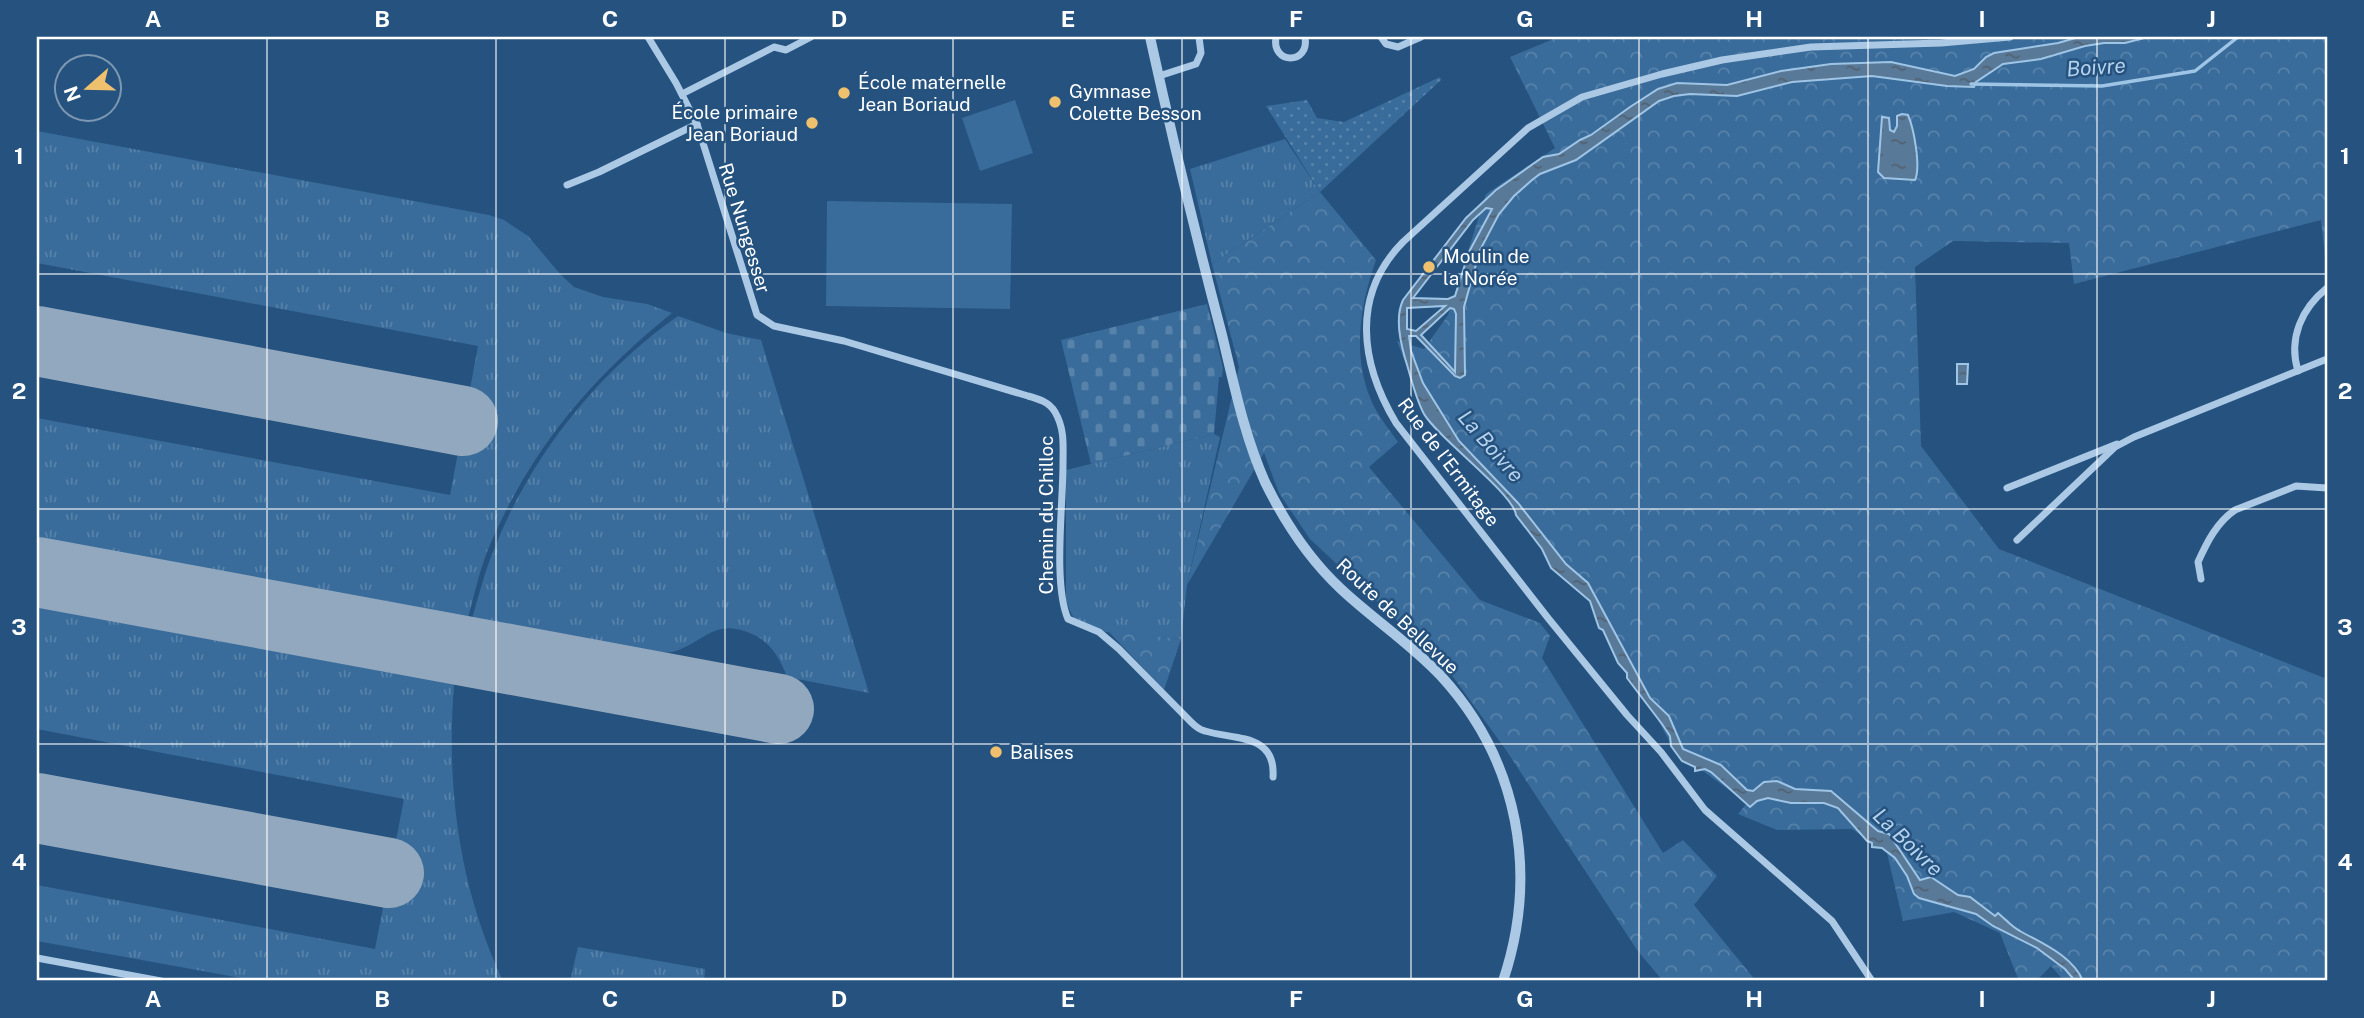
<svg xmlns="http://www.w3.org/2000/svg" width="2364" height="1018" font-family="'Public Sans',sans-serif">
<defs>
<pattern id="grass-tufts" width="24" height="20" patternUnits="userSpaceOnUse" patternTransform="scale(1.75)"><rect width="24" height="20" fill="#396c9b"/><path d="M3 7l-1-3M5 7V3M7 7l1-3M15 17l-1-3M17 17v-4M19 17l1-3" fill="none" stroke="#5782aa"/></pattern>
<pattern id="forest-crowns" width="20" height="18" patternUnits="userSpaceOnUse" patternTransform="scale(1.75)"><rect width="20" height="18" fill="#396c9b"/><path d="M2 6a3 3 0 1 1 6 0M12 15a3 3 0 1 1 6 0" fill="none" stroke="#5782aa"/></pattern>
<pattern id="cemetery-stones" width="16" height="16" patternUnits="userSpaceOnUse" patternTransform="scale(1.75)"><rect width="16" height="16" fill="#396c9b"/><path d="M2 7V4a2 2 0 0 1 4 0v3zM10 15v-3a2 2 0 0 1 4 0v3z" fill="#5782aa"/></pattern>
<pattern id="park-dots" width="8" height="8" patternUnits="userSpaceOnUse" patternTransform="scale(1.75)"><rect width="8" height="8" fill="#396c9b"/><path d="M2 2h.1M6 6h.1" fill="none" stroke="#5782aa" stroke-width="1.8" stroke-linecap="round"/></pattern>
<pattern id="water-ripples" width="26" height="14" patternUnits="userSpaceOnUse" patternTransform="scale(1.75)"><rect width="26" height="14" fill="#597998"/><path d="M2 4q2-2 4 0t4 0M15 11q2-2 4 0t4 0" fill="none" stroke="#526272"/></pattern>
</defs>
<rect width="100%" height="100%" fill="#25527e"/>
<g fill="url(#grass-tufts)">
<path d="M37,131L489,215L504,220L528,236L561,275L574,287L603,297L647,304L672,313C588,381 529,451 487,552C479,573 474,596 468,618L37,537V418L450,495L478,346L37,263Z"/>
<polygon points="1285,139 1320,192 1212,264 1190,169"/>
<path d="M678,316L726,333L761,340L869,693L787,677C778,652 764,634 736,629C711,624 695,647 672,652C655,655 626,647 608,644C563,636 517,627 472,619C479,595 485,570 495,547C531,456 598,372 678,316Z"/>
<path d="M1214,434L1220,437L1187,585L1181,639C1154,636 1103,636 1080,624C1072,619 1069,608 1066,600V470Z"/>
<path d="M37,607L454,684C446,788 459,887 503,981H257L37,941V885L375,949L404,799L37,729Z"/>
<polygon points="578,947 705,969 704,981 570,981"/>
</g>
<g fill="url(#forest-crowns)">
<polygon points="1558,37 2327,37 2327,274 2321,220 2074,284 2069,243 1953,241 1915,267 1921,446 1999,549 2327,679 2327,981 2064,981 2051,966 2036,981 2019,981 2000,933 1954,912 1903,921 1887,853 1852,829 1777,830 1738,814 1747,803 1674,750 1587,587 1421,404 1397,341 1424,349 1448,315 1486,194 1555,148 1510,57"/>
<path d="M1320,192L1376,260C1360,305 1352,355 1371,400C1377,415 1389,429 1398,442L1369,467L1480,600L1540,623L1550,636L1542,658L1663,853L1683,840L1717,876L1694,905L1756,981H1663L1637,950L1506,750L1443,663L1310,539L1279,493L1264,453L1187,585L1239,367L1212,264Z"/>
<polygon points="1109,632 1181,639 1164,690"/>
</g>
<polygon fill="url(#cemetery-stones)" points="1207,304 1223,368 1222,377 1219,377 1214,434 1091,464 1061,340"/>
<polygon fill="url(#park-dots)" points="1440,77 1441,80 1320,192 1266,106 1307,100 1317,118 1344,122"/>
<g fill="#396c9b">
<polygon points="1015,100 1033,153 980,171 962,118"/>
<polygon points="827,201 1012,204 1010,309 826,306"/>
</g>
<g fill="url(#water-ripples)" stroke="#9fc5e6" stroke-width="2" fill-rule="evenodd">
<path d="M2079,37H2148L2125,43H2104L2085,46L2041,59L2003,64L1976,82L1974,87L1947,86L1872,76L1792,82L1737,96L1690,94L1674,96L1659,101L1576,160L1540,174L1532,180L1514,196L1499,214L1480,250L1464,307L1465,375L1460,378L1455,376L1416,336H1409L1411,351L1423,383L1459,441L1518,503L1566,564L1588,583L1650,698L1669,716L1683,749L1721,765L1747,790L1753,791L1764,782L1777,781L1795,789L1831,791L1878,831L1889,834L1920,880L1931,877L1958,895L1970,897L1995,916L1998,913C2005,919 2012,927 2020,931C2041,943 2072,955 2083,981H2075L2065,969L2037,948L1993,926L1976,914L1919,898L1914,894L1907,876L1895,858L1882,848L1872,847V843L1867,841L1838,808L1824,803H1791L1768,798L1757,801L1750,807L1711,772L1705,769L1695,771V767L1682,761L1671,746L1670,736L1662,724L1627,678V673L1618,663L1603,630L1599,628L1590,601L1551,568L1542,549L1516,515C1514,494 1438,438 1424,414C1415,397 1411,377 1405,358C1400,341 1395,317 1403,300L1466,218L1496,190L1543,157L1559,154L1580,140L1591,135L1630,107L1658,89L1677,83L1727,85L1781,71L1831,64L1891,62L1955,76L1974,69L1986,57L1994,53L2058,43ZM1486,208L1492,209L1469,252L1455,296L1448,299L1413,298L1473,220ZM1445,306L1416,331L1407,329V308ZM1450,308L1454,309L1456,314L1455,372L1421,335Z"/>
<path d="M1902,114L1908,115C1914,129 1921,167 1915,180L1884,178L1878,172L1882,117L1889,118L1890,130L1894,132L1897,126V116Z"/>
<polygon points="1957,364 1968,364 1967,384 1957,384"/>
</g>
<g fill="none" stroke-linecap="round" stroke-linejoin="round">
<polyline stroke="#9fc5e6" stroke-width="3.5" points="1971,84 2102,86 2195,71 2238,37"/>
<g stroke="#92a8be" stroke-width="70">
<polyline points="37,341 463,421"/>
<polyline points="37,572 779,709"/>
<polyline points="37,808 389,873"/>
</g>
<g stroke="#abc9e5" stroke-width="7">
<path d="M648,37L676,83L697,124L757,315L774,326L844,341L1028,396C1039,399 1049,402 1055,412C1065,429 1063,446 1063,464C1063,505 1053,585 1068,619L1099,632L1119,649L1191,722C1195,726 1200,730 1205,731C1234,740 1276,733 1273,777"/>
<path d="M1276,37C1271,65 1310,65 1305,37"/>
<polyline points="1381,37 1386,44 1398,47 1421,37"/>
<polyline points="1159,76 1196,64 1201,53 1199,37"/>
<polyline points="682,94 774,47 786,50 811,37"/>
<polyline points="567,185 599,172 697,124"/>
<path d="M2298,371C2288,338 2302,308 2327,288"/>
<polyline points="2007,488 2117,444"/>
<polyline points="2017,540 2115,447 2134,437 2327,359"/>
<path d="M2201,579L2198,562C2207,542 2217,522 2235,510L2296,486L2327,488"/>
<polyline points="37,958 161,981"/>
<path d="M1872,981L1832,921L1705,810L1661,752L1627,715L1548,618L1396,423C1360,363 1351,295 1403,242L1528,128L1582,97L1662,74L1722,60L1811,47L1941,43L2010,37"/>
</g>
<path stroke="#abc9e5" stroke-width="10" d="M1150,37C1172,137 1196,236 1222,335C1234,384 1244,435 1265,482C1284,521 1309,559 1341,589C1373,619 1411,644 1441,676C1519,761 1539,874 1503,981"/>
</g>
<path fill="none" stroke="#fff" stroke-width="2" stroke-opacity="0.55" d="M267,37V981M496,37V981M725,37V981M953,37V981M1182,37V981M1411,37V981M1639,37V981M1868,37V981M2097,37V981M37,274H2327M37,509H2327M37,744H2327"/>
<g fill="#efc16f" stroke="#25527e" stroke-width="2.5">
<circle cx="844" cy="93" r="7"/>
<circle cx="1055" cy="102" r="7"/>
<circle cx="812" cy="123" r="7"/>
<circle cx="1429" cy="267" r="7"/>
<circle cx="996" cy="752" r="7"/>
</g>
<g text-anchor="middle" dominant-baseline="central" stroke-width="5" stroke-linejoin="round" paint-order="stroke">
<g font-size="19" fill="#fff" stroke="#25527e" text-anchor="start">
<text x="858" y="82">École maternelle<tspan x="858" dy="22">Jean Boriaud</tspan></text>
<text x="1069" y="91">Gymnase<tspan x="1069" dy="22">Colette Besson</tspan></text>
<text x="798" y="112" text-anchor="end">École primaire<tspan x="798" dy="22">Jean Boriaud</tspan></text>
<text x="1443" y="256">Moulin de<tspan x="1443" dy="22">la Norée</tspan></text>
<text x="1010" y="752">Balises</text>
</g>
<g font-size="19" fill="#fff" stroke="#25527e">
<text transform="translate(745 228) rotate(73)">Rue Nungesser</text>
<text transform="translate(1449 462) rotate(53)">Rue de l’Ermitage</text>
<text transform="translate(1046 515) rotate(-90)">Chemin du Chilloc</text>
<text transform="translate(1398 616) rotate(43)">Route de Bellevue</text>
</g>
<g font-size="21" font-style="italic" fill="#b6d3ed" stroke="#25527e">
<text transform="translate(2096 67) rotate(-4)">Boivre</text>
<text transform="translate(1491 446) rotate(49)">La Boivre</text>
<text transform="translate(1908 842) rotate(44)">La Boivre</text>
</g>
</g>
<rect width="2364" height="1018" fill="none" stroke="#25527e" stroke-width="77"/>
<g transform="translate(88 88) rotate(250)"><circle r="33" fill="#25527e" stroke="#7c97b2" stroke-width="2"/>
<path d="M0-5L12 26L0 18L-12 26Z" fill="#efc16f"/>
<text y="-10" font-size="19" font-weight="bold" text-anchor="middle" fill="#ffffff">N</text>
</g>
<rect x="38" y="38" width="2288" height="941" fill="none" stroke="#fff" stroke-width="2.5"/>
<g font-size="23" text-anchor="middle" font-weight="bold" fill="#fff">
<text x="153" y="27">A</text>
<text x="382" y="27">B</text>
<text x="610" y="27">C</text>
<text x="839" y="27">D</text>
<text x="1068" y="27">E</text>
<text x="1296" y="27">F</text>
<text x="1525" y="27">G</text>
<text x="1754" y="27">H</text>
<text x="1982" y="27">I</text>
<text x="2211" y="27">J</text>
<text x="19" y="164">1</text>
<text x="2345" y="164">1</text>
<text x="19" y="399">2</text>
<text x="2345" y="399">2</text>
<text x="19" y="635">3</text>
<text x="2345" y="635">3</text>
<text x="19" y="870">4</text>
<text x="2345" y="870">4</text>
<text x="153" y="1007">A</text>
<text x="382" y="1007">B</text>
<text x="610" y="1007">C</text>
<text x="839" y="1007">D</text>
<text x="1068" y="1007">E</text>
<text x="1296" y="1007">F</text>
<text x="1525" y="1007">G</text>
<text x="1754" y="1007">H</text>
<text x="1982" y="1007">I</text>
<text x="2211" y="1007">J</text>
</g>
</svg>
